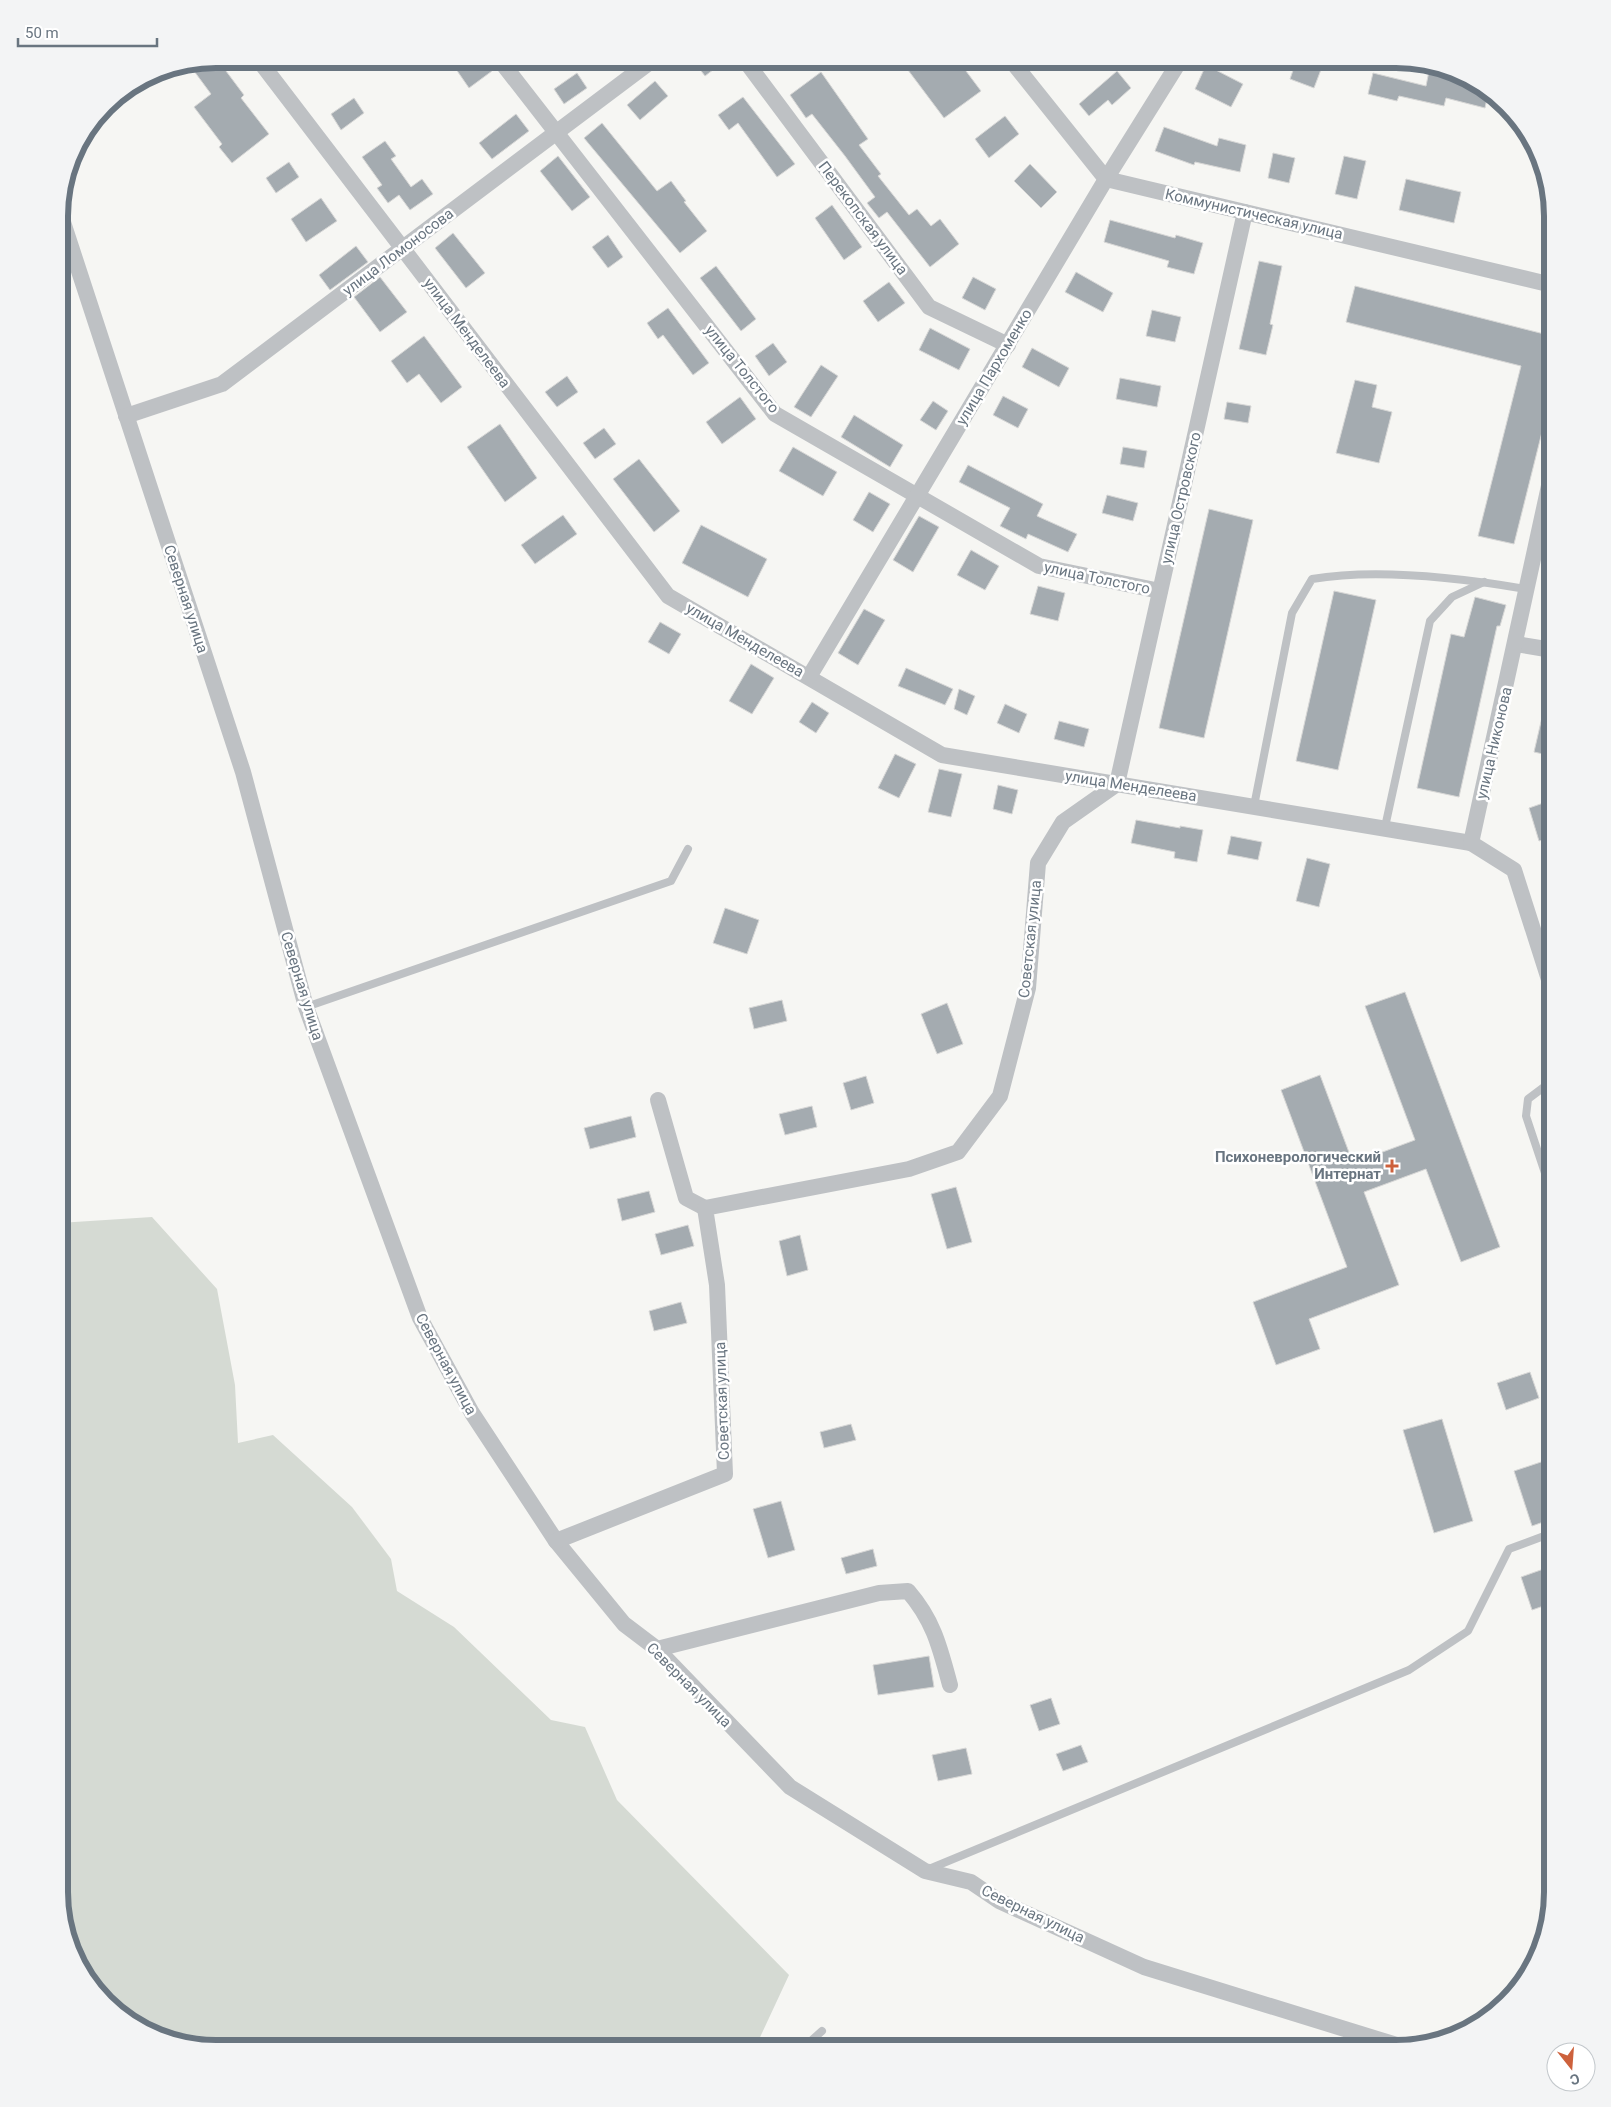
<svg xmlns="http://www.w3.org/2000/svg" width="1611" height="2107" font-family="Roboto,sans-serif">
<rect width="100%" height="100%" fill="#f6f6f3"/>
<polygon fill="#d5dad3" points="152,1217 217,1289 235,1385 238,1443 273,1435 352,1507 391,1559 397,1591 454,1627 551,1720 585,1727 617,1800 789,1975 755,2048 215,2048 137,2027 85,1979 64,1933 59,1892 59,1223"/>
<g fill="#a4abb0" stroke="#d7d7d6">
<polygon points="220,59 228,70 226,71 244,95 241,98 269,134 232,163 219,147 222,144 194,107 211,94 194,71 210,60"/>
<polygon points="449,59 483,59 492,71 469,88"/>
<polygon points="692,59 727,59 705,76"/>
<polygon points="923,59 957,59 981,91 944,118 908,70"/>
<polygon points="1297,59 1325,59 1314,88 1290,79"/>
<polygon points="1206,65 1243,84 1231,107 1195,89"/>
<polygon points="1117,71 1131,88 1112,105 1108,100 1089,116 1079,104"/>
<polygon points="1429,71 1478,83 1488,93 1485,108 1446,98 1444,106 1399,96 1397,101 1368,94 1373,73 1426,86"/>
<polygon points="821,72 868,139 859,145 881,174 878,176 909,215 917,209 931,226 940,219 959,244 930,267 887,212 879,218 867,203 875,197 845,156 812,114 806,118 790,95"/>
<polygon points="577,73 587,88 564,104 554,89"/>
<polygon points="655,81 668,96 640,120 627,105"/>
<polygon points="743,97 795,164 777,177 738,123 729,130 718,115"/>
<polygon points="354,98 364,113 341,130 331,114"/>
<polygon points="516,114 529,131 492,159 479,143"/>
<polygon points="1005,116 1019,134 989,158 975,139"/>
<polygon points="602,123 657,191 671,181 686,201 684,202 707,231 680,253 584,138"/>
<polygon points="1164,127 1217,146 1219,138 1246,145 1240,172 1195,162 1194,165 1155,151"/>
<polygon points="385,141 396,156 391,159 411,187 422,179 433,194 410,210 399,195 388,203 377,188 382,185 362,157"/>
<polygon points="1273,153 1295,158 1289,183 1268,178"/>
<polygon points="558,156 590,197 572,211 540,171"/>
<polygon points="1344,156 1366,161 1357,199 1335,194"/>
<polygon points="289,162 299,177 276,193 266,178"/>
<polygon points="1030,164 1057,192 1041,208 1014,181"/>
<polygon points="1406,179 1461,192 1454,223 1399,210"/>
<polygon points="321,198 337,221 306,242 291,219"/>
<polygon points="832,205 862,247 844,260 815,218"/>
<polygon points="1110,220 1175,238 1176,235 1203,243 1194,274 1167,267 1169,261 1104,242"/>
<polygon points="453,233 485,273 466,288 435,248"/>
<polygon points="608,235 623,257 608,268 592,247"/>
<polygon points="356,246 368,262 330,290 319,275"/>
<polygon points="1259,261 1282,266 1270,324 1273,325 1266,355 1239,349"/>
<polygon points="716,266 756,319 741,331 700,278"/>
<polygon points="1076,272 1113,293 1103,312 1065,292"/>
<polygon points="380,277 407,312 380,332 354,297"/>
<polygon points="973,277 996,289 985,310 962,298"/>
<polygon points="889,282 905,303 878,322 863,301"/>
<polygon points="1355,286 1552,336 1552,392 1514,544 1478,536 1521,366 1346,322"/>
<polygon points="668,308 709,363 693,375 663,335 658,339 647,323"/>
<polygon points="1152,310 1181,317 1175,342 1146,336"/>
<polygon points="930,328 970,349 959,370 919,350"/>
<polygon points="424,336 462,387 441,403 419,374 407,383 391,361"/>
<polygon points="773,343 787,362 769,376 755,356"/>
<polygon points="1032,348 1069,368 1059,387 1022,367"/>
<polygon points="821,365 838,376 811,417 794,407"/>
<polygon points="567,376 578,392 557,407 545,392"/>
<polygon points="1120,378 1161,386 1157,407 1116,399"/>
<polygon points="1355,380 1377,385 1372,407 1392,412 1379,463 1336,453"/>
<polygon points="1003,396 1028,409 1018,428 993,415"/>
<polygon points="740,397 756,419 722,444 706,422"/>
<polygon points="933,401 948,411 936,430 920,420"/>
<polygon points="1227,402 1251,406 1248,423 1224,419"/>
<polygon points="854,415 903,445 890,467 841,437"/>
<polygon points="500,424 537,478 505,502 467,447"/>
<polygon points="604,428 616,444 595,459 583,443"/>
<polygon points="793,447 837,472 823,496 779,471"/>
<polygon points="1123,447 1147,451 1144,468 1120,464"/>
<polygon points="639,459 680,511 654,532 613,479"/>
<polygon points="968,465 1043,504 1037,516 1077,534 1068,552 1028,534 1026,539 1000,526 1010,508 959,482"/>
<polygon points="869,492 890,504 873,532 853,520"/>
<polygon points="1107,495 1138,503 1133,521 1102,513"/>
<polygon points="1209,509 1253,520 1204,738 1159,728"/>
<polygon points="563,515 577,534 535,564 521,545"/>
<polygon points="919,516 939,527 913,572 893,560"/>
<polygon points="701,525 767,559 748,597 682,563"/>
<polygon points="971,550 999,566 985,590 957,575"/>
<polygon points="1038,586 1065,593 1058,621 1030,614"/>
<polygon points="1334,591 1376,600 1338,770 1296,761"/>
<polygon points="1475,597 1506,605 1500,626 1497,626 1459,797 1417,788 1451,634 1464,637"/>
<polygon points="864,609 885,620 858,665 838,653"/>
<polygon points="660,622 681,634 669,654 648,642"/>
<polygon points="751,664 774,678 752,714 729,701"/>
<polygon points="906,668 953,689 945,705 898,686"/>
<polygon points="959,689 975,696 967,715 954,709"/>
<polygon points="1546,700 1552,701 1552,756 1534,752"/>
<polygon points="812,702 829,713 816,733 799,722"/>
<polygon points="1005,704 1027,714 1019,733 997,723"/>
<polygon points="1059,721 1089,729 1084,747 1054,739"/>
<polygon points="895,754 916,764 899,798 878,788"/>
<polygon points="939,769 962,774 951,817 928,812"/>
<polygon points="998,785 1018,790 1012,814 993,809"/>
<polygon points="1552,800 1552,837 1539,841 1529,808"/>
<polygon points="1136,820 1180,828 1180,826 1203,830 1197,862 1174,858 1175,852 1131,843"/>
<polygon points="1231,836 1262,842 1258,860 1227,854"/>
<polygon points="1307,858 1330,864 1319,907 1296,901"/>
<polygon points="725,908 759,920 747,954 713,943"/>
<polygon points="1405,992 1500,1247 1461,1262 1426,1169 1364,1192 1399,1285 1309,1319 1320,1349 1276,1365 1253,1302 1347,1267 1281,1090 1320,1075 1353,1163 1415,1140 1365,1006"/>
<polygon points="782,1000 787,1021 754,1029 749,1008"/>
<polygon points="947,1003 963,1044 937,1054 921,1014"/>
<polygon points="866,1076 874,1103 851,1110 843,1083"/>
<polygon points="812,1106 817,1127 785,1135 779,1114"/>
<polygon points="631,1116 636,1137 590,1149 584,1128"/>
<polygon points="956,1187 972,1242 947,1249 931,1194"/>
<polygon points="649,1191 655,1212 622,1221 617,1199"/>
<polygon points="688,1225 694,1246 661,1255 655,1234"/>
<polygon points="800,1235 808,1270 787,1276 779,1241"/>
<polygon points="681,1302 687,1323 654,1331 649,1311"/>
<polygon points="1530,1372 1539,1398 1506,1410 1497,1383"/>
<polygon points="1442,1419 1473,1521 1434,1533 1403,1430"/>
<polygon points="851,1424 856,1440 824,1448 820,1432"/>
<polygon points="1547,1460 1552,1474 1552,1519 1532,1526 1514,1471"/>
<polygon points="781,1501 795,1550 768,1558 753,1509"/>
<polygon points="873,1549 877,1566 846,1574 841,1558"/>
<polygon points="1552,1566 1552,1603 1532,1610 1521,1577"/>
<polygon points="929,1656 934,1687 878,1695 873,1665"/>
<polygon points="1051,1698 1060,1724 1039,1731 1030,1705"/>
<polygon points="1081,1745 1088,1762 1063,1771 1056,1754"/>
<polygon points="966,1748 972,1774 938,1781 932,1755"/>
</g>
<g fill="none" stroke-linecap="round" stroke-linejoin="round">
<g stroke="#bec1c4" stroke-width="8">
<path d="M1254,806L1292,613L1312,579C1377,568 1461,578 1526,589"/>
<polyline points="1385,827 1430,621 1452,597 1484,582"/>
<polyline points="306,1007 671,881 688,849"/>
<polyline points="1552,1194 1526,1116 1528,1099 1552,1081"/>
<polyline points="929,1869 1409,1670 1468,1631 1509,1549 1552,1533"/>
<polyline points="803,2048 822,2031"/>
</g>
<g stroke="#bec1c4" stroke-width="16">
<polyline points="258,59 668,596 942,755 1471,843"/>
<polyline points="499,59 775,414 1039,566 1160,591"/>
<polyline points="744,59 929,307 1008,345"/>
<polyline points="1010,59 1106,179 1552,285"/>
<polyline points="59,210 243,772 306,1007 420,1318 472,1413 556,1541 624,1624 657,1649 790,1787 925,1871 971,1882 999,1901 1144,1967 1403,2047"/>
<polyline points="126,416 222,384 654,59"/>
<polyline points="1516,644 1552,650"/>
<polyline points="809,677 1106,179 1181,59"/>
<polyline points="1552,989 1514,870 1471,843 1552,472"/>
<polyline points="658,1100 686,1198 705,1208"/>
<polyline points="556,1541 725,1474 717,1285 705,1208 909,1169 958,1152 1000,1096 1028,988 1038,863 1063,822 1117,784 1245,212"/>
<path d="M657,1649L879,1593L908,1591C934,1621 940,1648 950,1685"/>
</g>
</g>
<path fill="#cd613c" stroke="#fff" stroke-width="2" d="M1389.5 1158.5h5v5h5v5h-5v5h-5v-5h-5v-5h5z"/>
<g text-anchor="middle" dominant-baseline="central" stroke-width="5" stroke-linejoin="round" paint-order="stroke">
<g font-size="15" fill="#697580" stroke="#fff">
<text transform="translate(1254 214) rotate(13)">Коммунистическая улица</text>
<text transform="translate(863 218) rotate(53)">Перекопская улица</text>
<text transform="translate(398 252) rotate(-37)">улица Ломоносова</text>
<text transform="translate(467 333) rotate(53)">улица Менделеева</text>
<text transform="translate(994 367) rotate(-59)">улица Пархоменко</text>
<text transform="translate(742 369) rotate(51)">улица Толстого</text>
<text transform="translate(1181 498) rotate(-77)">улица Островского</text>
<text transform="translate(1097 578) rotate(12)">улица Толстого</text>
<text transform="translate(186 599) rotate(72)">Северная улица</text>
<text transform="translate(745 640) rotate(30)">улица Менделеева</text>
<text transform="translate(1494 743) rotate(-77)">улица Никонова</text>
<text transform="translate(1131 786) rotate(9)">улица Менделеева</text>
<text transform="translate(1030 939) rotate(-84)">Советская улица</text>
<text transform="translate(302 986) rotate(73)">Северная улица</text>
<text transform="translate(446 1364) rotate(62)">Северная улица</text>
<text transform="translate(722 1401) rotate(-92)">Советская улица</text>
<text transform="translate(689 1685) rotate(45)">Северная улица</text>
<text transform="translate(1033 1914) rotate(26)">Северная улица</text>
</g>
<g font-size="15" font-weight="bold" fill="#697580" stroke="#fff" text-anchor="end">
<text x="1381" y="1157">Психоневрологический<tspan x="1381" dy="17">Интернат</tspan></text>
</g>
</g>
<path d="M0 0H1611V2107H0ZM216 68H1396A148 148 0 0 1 1544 216V1892A148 148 0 0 1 1396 2040H216A148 148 0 0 1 68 1892V216A148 148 0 0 1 216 68Z" fill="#f3f4f5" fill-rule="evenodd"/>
<path fill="none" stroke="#697580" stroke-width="6" d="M216 68H1396A148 148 0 0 1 1544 216V1892A148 148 0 0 1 1396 2040H216A148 148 0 0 1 68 1892V216A148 148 0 0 1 216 68Z"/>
<g transform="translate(1571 2067) rotate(163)"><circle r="24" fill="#ffffff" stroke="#c3c8cc"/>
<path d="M0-4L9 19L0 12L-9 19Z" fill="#cd613c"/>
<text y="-8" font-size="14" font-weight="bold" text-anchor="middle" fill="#697580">С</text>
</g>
<path d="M18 38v8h139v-8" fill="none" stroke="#697580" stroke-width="2.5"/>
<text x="25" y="38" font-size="15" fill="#697580" stroke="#ffffff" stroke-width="4" paint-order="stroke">50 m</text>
</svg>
